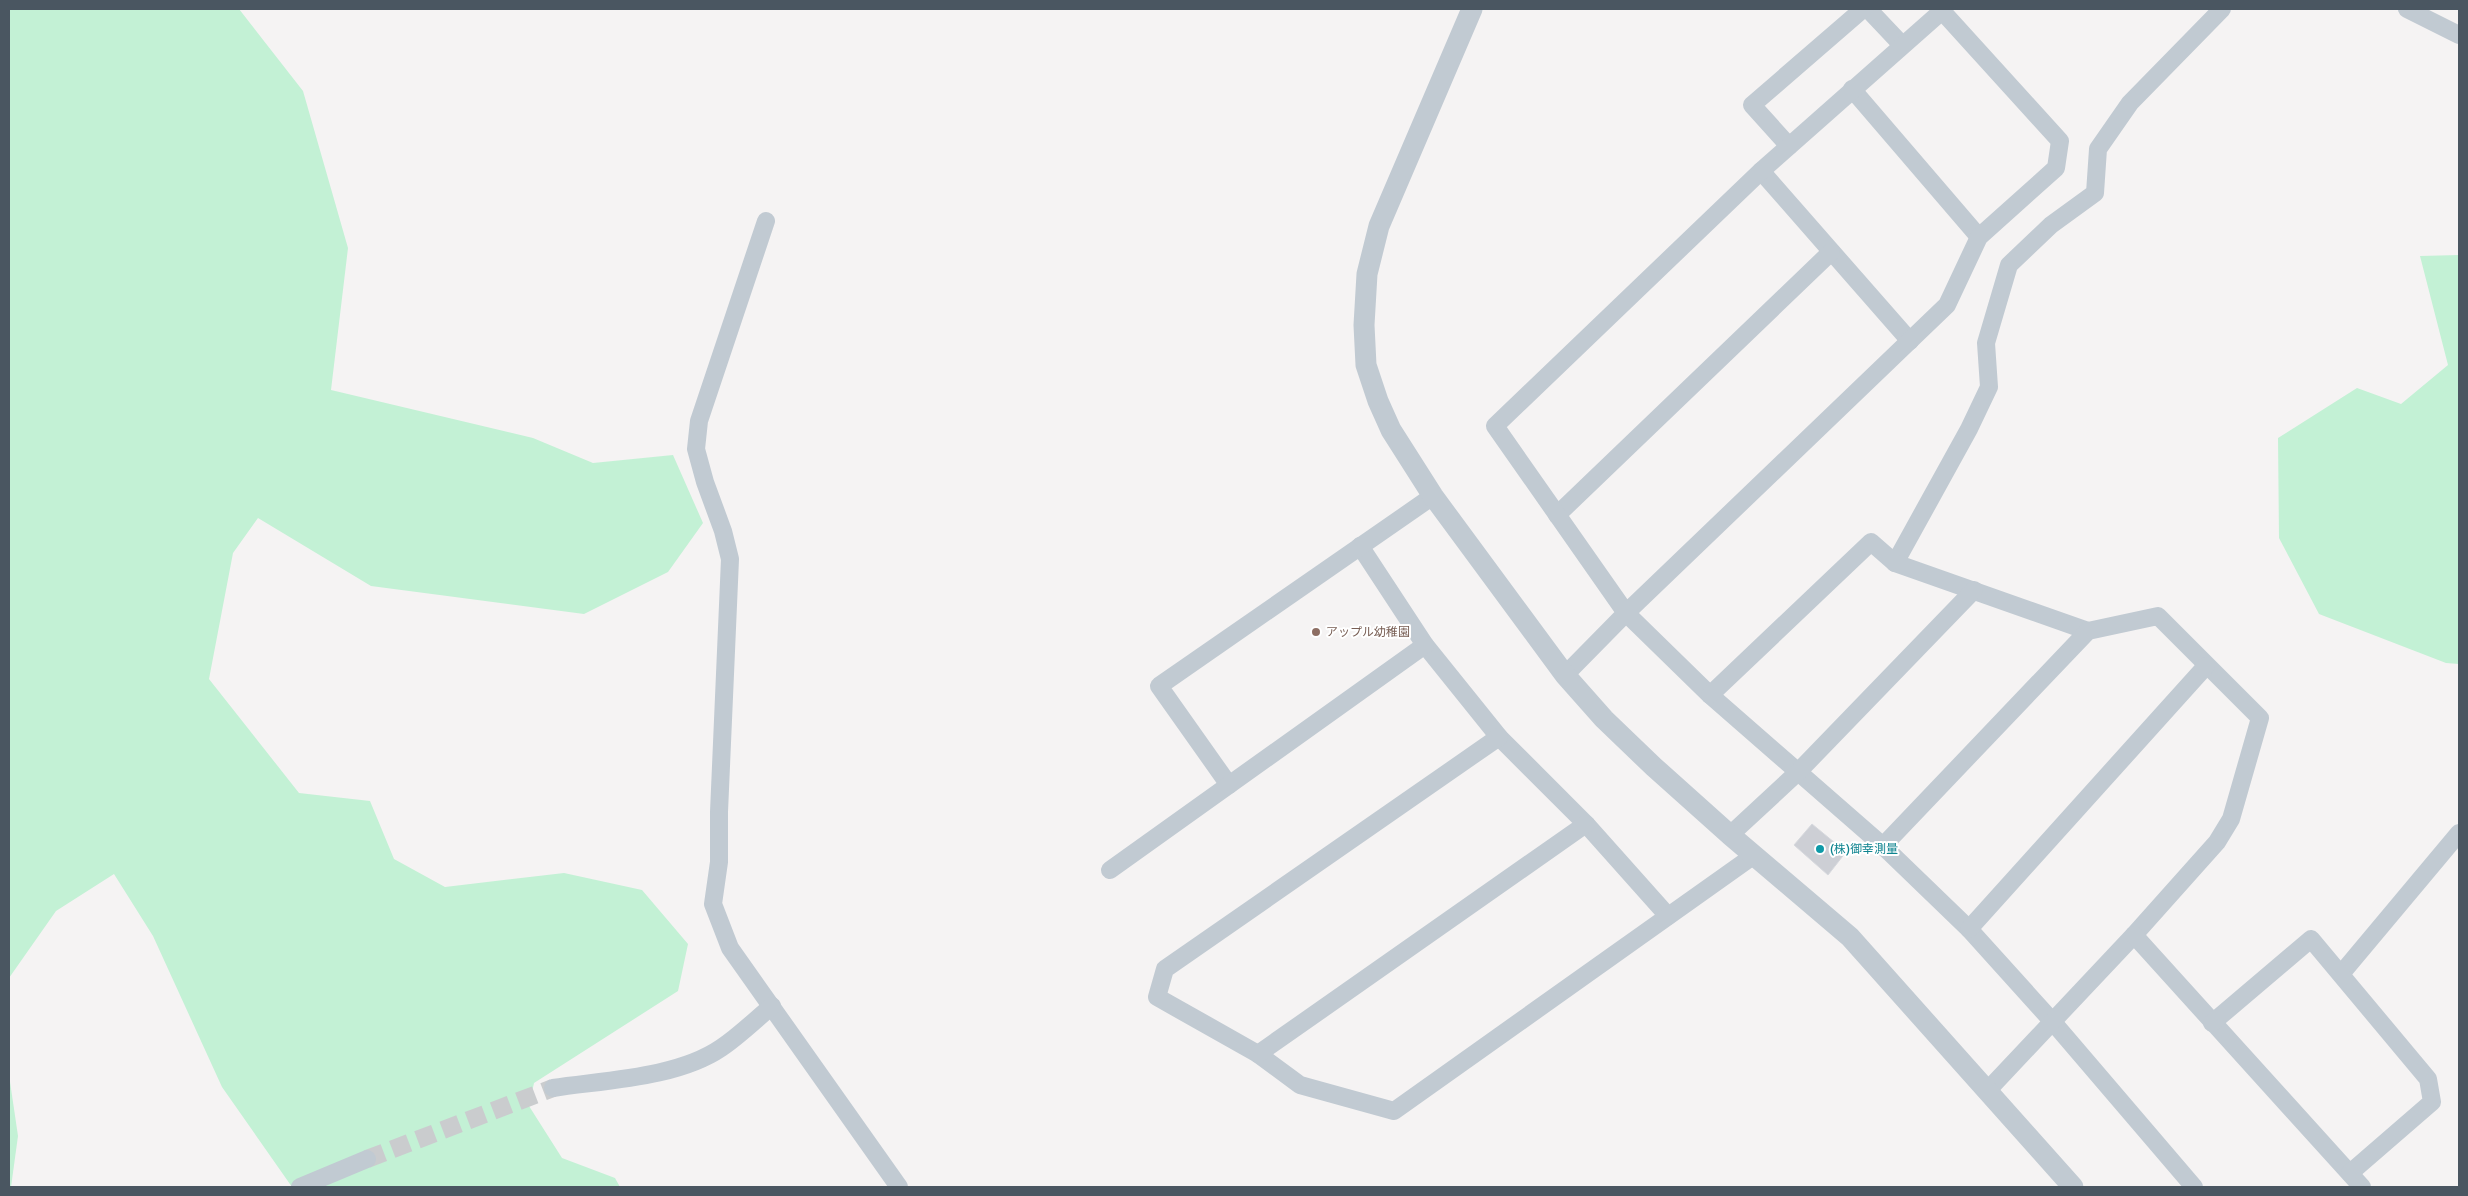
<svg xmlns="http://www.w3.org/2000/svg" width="2468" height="1196" font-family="Signika,'Noto Sans JP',sans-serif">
<rect width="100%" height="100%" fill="#f5f3f3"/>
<g fill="#c3f1d5">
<polygon points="9,9 239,9 303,91 348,248 331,390 533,438 593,463 673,455 703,523 668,572 584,614 371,586 258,518 233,553 209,679 299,793 370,801 394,859 445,887 564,873 642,890 688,944 678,991 534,1083 529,1106 562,1158 615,1178 620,1187 292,1187 222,1087 153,936 114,874 56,911 9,978"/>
<polygon points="2459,255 2459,664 2446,663 2319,614 2279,538 2278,438 2357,388 2401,404 2448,365 2420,256"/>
<polygon points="9,1075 18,1136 11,1187 9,1187"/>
</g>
<polygon fill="#cdcfd5" stroke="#d7d9de" points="1812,824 1846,852 1828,875 1794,845"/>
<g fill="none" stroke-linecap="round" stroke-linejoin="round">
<polyline stroke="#caccce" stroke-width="18" stroke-dasharray="18 9" stroke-linecap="butt" points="367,1159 553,1088"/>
<g stroke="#c1cad2" stroke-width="18">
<polyline points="1868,9 1902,45"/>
<polyline points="2407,9 2459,35"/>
<polyline points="1852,89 1979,237"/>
<polyline points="1789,146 1752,105 1863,9"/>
<polyline points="1761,171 1910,341"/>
<polyline points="766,221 699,421 696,449 705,482 723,531 730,559 719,812 719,862 713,904 730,948 899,1187"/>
<polyline points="1557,515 1831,252"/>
<polyline points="1360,546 1425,645 1499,737 1586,824 1668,916"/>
<polyline points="1895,563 1969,429 1989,387 1986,343 2009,265 2051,225 2095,193 2098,149 2130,103 2222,9"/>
<polyline points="1565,675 1626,613 1947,305 1979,237 2056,168 2060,141 1942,11 1761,171 1495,426 1626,613 1710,695 1883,846 1969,929 2052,1021 2194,1187"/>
<polyline points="1710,695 1871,542 1895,563 2088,631"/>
<polyline points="1499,737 1165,969 1157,997 1258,1054 1300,1085 1394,1111 1753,856"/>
<polyline points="1229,785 1159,686 1433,496"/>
<polyline points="1730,835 1798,772 1974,590"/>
<polyline points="1883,846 2088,631 2158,616 2260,718 2231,819 2217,842 2134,935 1988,1090"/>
<polyline points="1110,870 1425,645"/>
<polyline points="1969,929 2206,666"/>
<polyline points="2134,935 2362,1187"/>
<polyline points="2341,974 2459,833"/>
<polyline points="2212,1023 2311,939 2428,1079 2432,1102 2350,1173"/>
<polyline points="1258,1054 1586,824"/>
<path d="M553,1088C605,1080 677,1078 721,1048C739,1036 755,1020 772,1006"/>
<polyline points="300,1187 367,1159"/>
</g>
<polyline stroke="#c1cad2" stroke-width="21" points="1472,9 1379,226 1367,274 1364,325 1366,365 1378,401 1391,430 1433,496 1565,675 1604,719 1654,767 1730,835 1850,937 2073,1187"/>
</g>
<circle fill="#8d6e63" stroke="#fff" stroke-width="2" cx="1316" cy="632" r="5"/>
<circle fill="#0f9aa8" stroke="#fff" stroke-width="2" cx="1820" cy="849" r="5"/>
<g text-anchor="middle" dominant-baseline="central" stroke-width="4" stroke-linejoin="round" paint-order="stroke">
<g font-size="12" fill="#785e54" stroke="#fff" text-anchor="start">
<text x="1326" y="632">アップル幼稚園</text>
</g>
<g font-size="12" fill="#0d838f" stroke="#fff" text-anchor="start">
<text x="1830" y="849">(株)御幸測量</text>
</g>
</g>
<rect width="2468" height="1196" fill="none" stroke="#4a5661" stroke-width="20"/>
</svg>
